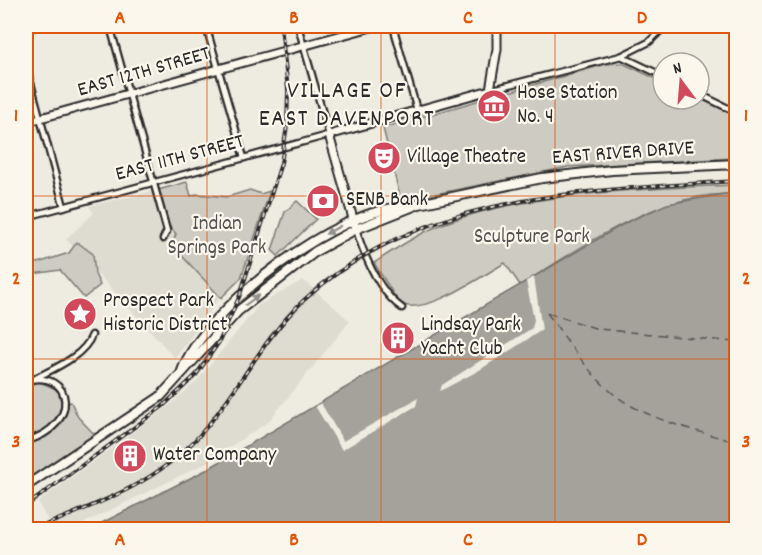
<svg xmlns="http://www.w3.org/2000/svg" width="762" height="555" font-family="Dekko,sans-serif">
<rect width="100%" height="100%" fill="#eeebe0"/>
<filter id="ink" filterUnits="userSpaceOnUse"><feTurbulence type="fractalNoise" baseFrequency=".0167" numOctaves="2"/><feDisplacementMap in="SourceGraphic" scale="12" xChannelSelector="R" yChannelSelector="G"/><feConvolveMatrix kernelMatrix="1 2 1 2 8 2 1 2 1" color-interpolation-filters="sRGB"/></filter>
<g filter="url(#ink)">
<g fill="#dedbd1">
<polygon points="158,190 167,223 176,234 172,245 220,297 175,358 66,239 94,213 89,206"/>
<polygon points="303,280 350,321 268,422 202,465 72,529 52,529 38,502 170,405 197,381 259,305"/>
</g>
<g fill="#cecbc2" stroke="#7c7b76" stroke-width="1.5">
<polygon points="622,63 663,82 663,99 699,98 736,115 736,158 568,167 401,201 383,128 606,64"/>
<polygon points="187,182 191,196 196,194 227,197 250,190 261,194 270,191 241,278 221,298 172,245 176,234 167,223 158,190"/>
<path d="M736,185V194C655,192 587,245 520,285L505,263C481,276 424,318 399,303L374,263C392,251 410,239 429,230C509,193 648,188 736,185Z"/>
<polygon points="297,201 316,219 278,256 272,250 285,212"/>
<polygon points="77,242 93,254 95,274 100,285 84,298 60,270 26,275 28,266 69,253"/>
<polygon points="40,382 58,390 62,405 71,402 78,417 95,435 26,481 26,385"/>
</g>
<polygon fill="#a4a29a" stroke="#74726e" stroke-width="1.5" points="725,194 736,194 736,529 88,530 206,470 625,223 667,204"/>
<g fill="#eeebe0">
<polygon points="534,277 542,330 478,371 440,391 442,385 532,328 534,320 526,281"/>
<polygon points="418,398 416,406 342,450 315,406 321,403 343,441"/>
</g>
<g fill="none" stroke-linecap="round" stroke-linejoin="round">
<g stroke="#555552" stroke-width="1.5" stroke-dasharray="8 6" stroke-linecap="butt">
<path d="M547,313C569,342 590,377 619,398C650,420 700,432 736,442"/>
<polyline points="548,313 598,329 736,342"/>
</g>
<defs>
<g id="street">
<polyline points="110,26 167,231 163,239"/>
<polyline points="206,26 244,158"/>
<polyline points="393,26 417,110"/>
<polyline points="26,29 39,26"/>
<polyline points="621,56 663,76"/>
<polyline points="26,65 64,207"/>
<polyline points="490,90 621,56 649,42 665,26"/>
<polyline points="699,94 736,112"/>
<polyline points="26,217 329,135 298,26"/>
<path d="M356,229C364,255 379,292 402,308"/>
<path d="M36,378C55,368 84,356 92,335"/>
<path d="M26,381C73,368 82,426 26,441"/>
</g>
<g id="secondary">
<polyline points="26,122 375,26"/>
<polyline points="356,229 329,135 490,90 497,49 497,26"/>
</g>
<g id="primary">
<path d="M182,371C204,309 340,206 407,207"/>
<polyline points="26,486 160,397 238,311 316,251 356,229 419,204 542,178 612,170 736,164"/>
</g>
</defs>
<use href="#street" stroke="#2b2b2b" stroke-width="9"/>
<use href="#secondary" stroke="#2b2b2b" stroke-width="11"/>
<use href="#primary" stroke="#2b2b2b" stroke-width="12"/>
<use href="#street" stroke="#fbf7ec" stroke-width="4.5"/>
<use href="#secondary" stroke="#fbf7ec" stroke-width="7"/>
<use href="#primary" stroke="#fbf7ec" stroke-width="8"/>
<defs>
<g id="rail">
<polyline points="26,506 162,407 196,375 219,342 240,295 281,163 287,126 288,90 281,26"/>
<path d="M33,530C93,505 153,486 198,437C237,394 261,340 304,300C421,192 587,191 736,181"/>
</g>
</defs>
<use href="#rail" stroke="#2b2b2b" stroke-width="4"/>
<use href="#rail" stroke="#fbf7ec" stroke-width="1.5" stroke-dasharray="4.5" stroke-linecap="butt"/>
</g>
<defs><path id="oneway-solid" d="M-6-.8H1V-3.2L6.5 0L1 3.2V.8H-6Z" transform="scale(1.5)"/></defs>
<g fill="#93918c">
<use href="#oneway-solid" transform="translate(333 230) rotate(151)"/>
<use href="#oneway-solid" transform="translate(252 300) rotate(-37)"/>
</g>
</g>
<path fill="none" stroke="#df570e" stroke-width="1.5" stroke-opacity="0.55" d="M207,26V530M381,26V530M555,26V530M26,196H736M26,359H736"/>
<defs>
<symbol id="museum-disc" viewBox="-11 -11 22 22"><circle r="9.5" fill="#d1495b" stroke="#fbf7ec"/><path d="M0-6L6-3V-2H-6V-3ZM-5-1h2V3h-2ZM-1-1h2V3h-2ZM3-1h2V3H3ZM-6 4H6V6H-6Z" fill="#fff"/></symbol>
<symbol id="theatre-disc" viewBox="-11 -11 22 22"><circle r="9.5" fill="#d1495b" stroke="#fbf7ec"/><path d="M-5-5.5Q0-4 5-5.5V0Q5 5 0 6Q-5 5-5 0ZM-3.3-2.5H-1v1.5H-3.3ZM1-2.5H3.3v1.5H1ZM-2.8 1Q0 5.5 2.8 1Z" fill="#fff"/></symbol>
<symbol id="bank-disc" viewBox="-11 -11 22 22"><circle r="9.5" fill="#d1495b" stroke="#fbf7ec"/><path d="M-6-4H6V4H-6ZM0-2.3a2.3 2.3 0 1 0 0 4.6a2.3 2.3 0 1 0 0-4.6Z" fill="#fff"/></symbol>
<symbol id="sight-disc" viewBox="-11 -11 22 22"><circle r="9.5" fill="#d1495b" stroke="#fbf7ec"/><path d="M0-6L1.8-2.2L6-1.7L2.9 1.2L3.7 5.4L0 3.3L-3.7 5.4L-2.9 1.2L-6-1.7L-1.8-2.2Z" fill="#fff"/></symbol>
<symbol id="building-disc" viewBox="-11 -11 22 22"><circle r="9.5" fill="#d1495b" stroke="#fbf7ec"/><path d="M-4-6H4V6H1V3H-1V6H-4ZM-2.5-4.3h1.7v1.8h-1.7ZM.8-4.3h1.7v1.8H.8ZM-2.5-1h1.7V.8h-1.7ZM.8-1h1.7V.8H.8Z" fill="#fff"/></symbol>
</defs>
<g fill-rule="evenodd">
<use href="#museum-disc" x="475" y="87" width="38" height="38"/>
<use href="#theatre-disc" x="365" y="139" width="38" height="38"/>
<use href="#bank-disc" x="304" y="182" width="38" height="38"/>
<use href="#sight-disc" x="61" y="295" width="38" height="38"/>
<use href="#building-disc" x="379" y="319" width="38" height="38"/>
<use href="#building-disc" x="111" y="437" width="38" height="38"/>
</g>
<g text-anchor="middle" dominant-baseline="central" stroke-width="4.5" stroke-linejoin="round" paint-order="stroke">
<g font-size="21" fill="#2b2b2b" stroke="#fbf7ec">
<text transform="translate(144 73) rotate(-16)">EAST 12TH STREET</text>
<text transform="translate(623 154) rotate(-4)">EAST RIVER DRIVE</text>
<text transform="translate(180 159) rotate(-15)">EAST 11TH STREET</text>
</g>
<g font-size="21" fill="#2b2b2b" stroke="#fbf7ec" text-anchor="start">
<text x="517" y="94">Hose Station<tspan x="517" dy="24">No. 4</tspan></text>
<text x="407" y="158">Village Theatre</text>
<text x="346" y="201">SENB Bank</text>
<text x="103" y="302">Prospect Park<tspan x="103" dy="24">Historic District</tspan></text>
<text x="421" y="326">Lindsay Park<tspan x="421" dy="24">Yacht Club</tspan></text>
<text x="153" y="456">Water Company</text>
</g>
<g font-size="21" fill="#545351" stroke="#fbf7ec">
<text x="217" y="225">Indian<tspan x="217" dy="24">Springs Park</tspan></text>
<text x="532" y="238">Sculpture Park</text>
</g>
<g font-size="24" letter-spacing="1.5" fill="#2b2b2b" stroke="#fbf7ec">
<text x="347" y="92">VILLAGE OF<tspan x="347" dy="28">EAST DAVENPORT</tspan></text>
</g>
</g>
<rect width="762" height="555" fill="none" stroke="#fbf7ec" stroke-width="66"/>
<g transform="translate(681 81) rotate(344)"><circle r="28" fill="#fbf7ec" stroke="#a8a59f" stroke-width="1.5"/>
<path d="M0-4.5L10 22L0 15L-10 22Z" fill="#d1495b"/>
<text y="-9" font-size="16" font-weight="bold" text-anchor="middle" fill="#2b2b2b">N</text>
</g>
<rect x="33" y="33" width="696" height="489" fill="none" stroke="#df570e" stroke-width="2"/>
<g font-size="20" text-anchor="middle" font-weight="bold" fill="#df570e">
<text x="120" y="23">A</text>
<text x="294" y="23">B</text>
<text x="468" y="23">C</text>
<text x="642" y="23">D</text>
<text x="16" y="121">1</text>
<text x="746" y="121">1</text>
<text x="16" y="284">2</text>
<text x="746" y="284">2</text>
<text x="16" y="447">3</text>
<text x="746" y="447">3</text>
<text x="120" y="545">A</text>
<text x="294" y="545">B</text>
<text x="468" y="545">C</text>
<text x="642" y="545">D</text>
</g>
</svg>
